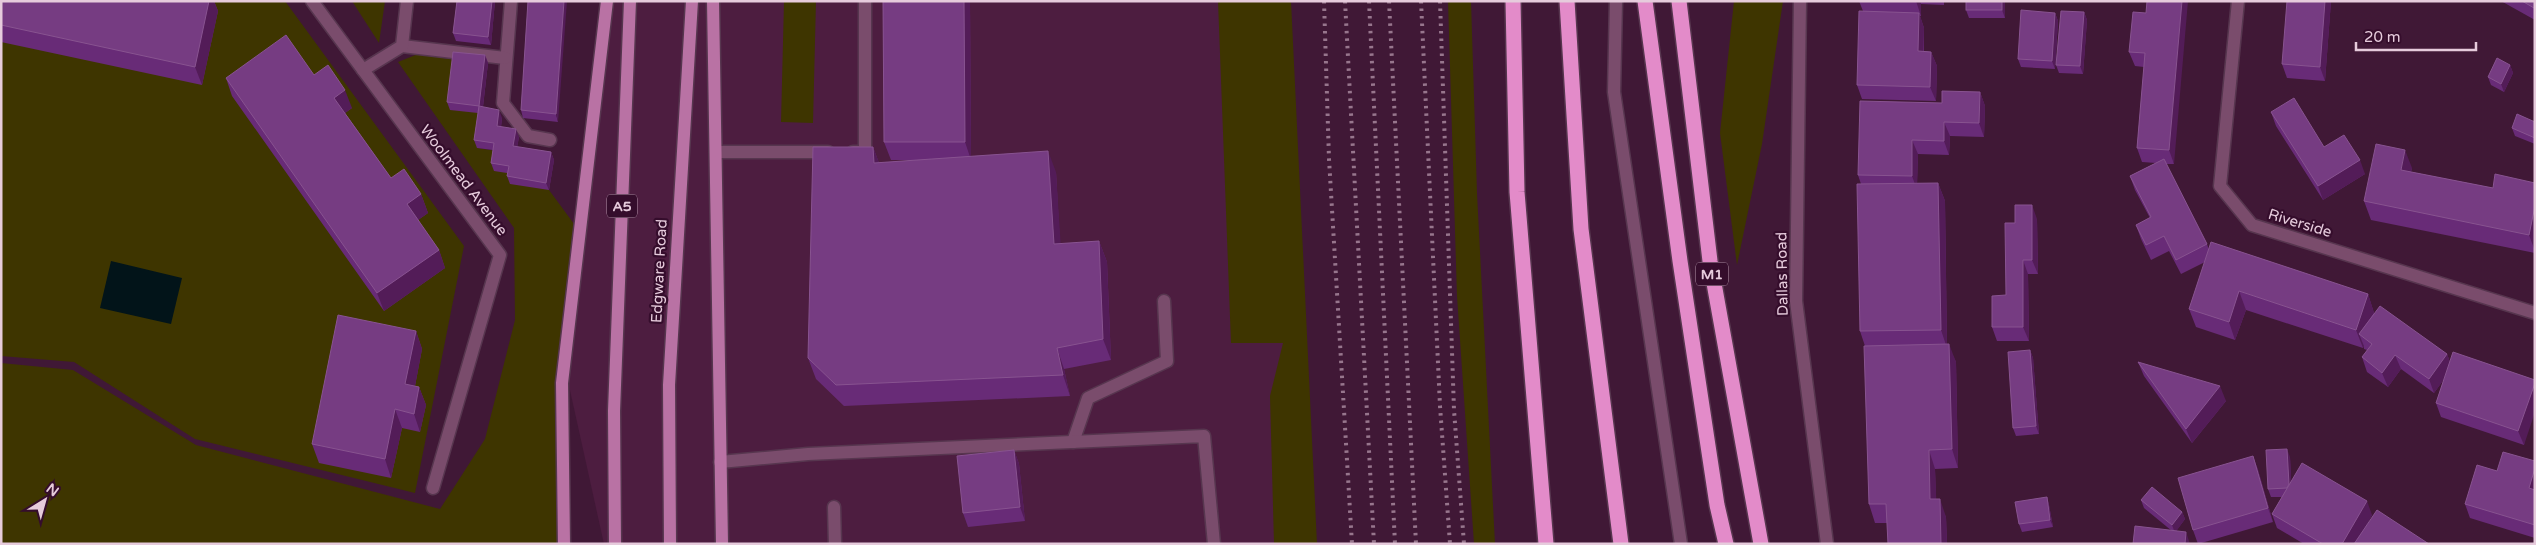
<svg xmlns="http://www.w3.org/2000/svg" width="2536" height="545" font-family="'Varela Round',sans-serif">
<rect width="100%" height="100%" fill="#401836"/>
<polygon fill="#4d1d40" points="606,1 1285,1 1308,544 604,544 564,363"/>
<g fill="#3e3500">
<polygon points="1,1 285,1 464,246 415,493 195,439 74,362 1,356"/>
<polygon points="352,1 385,1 379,43"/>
<polygon points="784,1 816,1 813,123 781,122"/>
<polygon points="1218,1 1291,1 1317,544 1274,544 1270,396 1283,343 1231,343"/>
<polygon points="1448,1 1471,1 1477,193 1495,544 1474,544 1457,296"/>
<polygon points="1734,1 1783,1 1762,144 1737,265 1720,133"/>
<polygon points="418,54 455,60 482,114 478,148 496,151 511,174 549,190 580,232 562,383 561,544 1,544 1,363 73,370 196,445 440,509 485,439 515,320 514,228 398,62"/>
</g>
<polygon fill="#021419" points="111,261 182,278 171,324 100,308"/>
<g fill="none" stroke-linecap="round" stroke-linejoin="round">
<defs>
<g id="lane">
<polyline points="511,1 503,103 528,136 550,140"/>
<polyline points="1616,1 1614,92 1681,544"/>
<polyline points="402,46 505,58"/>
<polyline points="363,70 402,46 407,1"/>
<polyline points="716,152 828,152"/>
<polyline points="853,152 865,152 865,1"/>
<polyline points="1073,442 1088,398 1167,361 1164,301"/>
<polyline points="720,462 808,454 1204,436 1214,544"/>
<polyline points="834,507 835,544"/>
</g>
<g id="street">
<polyline points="312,1 500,255 433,488"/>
<polyline points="1800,1 1796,301 1827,544"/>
<polyline points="2238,1 2220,186 2252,225 2535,313"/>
</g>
<g id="primary">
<polyline points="713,1 722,544"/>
<polyline points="564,544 562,383 607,1"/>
<polyline points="615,544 614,411 630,1"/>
<polyline points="670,544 669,385 692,1"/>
</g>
<g id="highway">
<polyline points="1513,1 1517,192 1546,544"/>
<polyline points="1567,1 1581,229 1621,544"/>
<polyline points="1645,1 1680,261 1717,505 1726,544"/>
<polyline points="1679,1 1710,261 1761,544"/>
</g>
</defs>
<use href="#lane" stroke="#57364f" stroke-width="15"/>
<use href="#street" stroke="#57364f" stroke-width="15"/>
<use href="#primary" stroke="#57364f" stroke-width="15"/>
<use href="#highway" stroke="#57364f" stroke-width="18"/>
<use href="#lane" stroke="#7a4c6c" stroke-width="12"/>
<use href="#street" stroke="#7a4c6c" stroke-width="12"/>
<use href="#primary" stroke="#b972a4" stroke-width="12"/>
<use href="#highway" stroke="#e38bc9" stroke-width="15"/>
<g stroke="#97768d" stroke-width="4" stroke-dasharray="2.5 5" stroke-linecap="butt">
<polyline points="1324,1 1329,159 1352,544"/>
<polyline points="1345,1 1374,544"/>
<polyline points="1369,1 1395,544"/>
<polyline points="1389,1 1416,544"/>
<polyline points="1421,1 1440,406 1450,544"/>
<polyline points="1440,1 1454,410 1464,544"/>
</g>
</g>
<g fill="#682b77">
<polygon points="1,1 214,1 218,11 202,85 1,42"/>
<polygon points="457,1 495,1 491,45 456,41 453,33"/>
<polygon points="528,1 558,122 523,118 521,110"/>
<polygon points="883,1 970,1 971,157 1056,172 1060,244 1099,241 1107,262 1111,360 1064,369 1070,396 844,406 816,379 808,358 873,147 879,163 918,160 891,160 884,142"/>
<polygon points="1859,1 1944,1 1944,5 1921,4 1921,16 1920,16 1924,28 1924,51 1931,52 1937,66 1936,101 1862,99 1857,85 1863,11"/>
<polygon points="2005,1 2005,18 1969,18 1966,10"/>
<polygon points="2331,1 2325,81 2287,78 2282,64"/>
<polygon points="2501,1 2535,1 2535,20"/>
<polygon points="2084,12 2087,20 2083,74 2059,73 2056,65"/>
<polygon points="2055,13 2058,21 2055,69 2021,67 2018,59"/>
<polygon points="2146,13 2174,164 2166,164 2207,244 2209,250 2368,294 2374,313 2447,354 2450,362 2535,380 2524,445 2441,417 2436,403 2444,379 2434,393 2401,369 2388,387 2367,372 2362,357 2367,350 2364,349 2364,346 2363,348 2246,310 2235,340 2196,327 2189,309 2205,262 2181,274 2169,251 2151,260 2141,239 2136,225 2150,218 2135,190 2130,176 2156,163 2142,162 2137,148 2144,67 2135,66 2129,52"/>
<polygon points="485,55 488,63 483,107 502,118 501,127 519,137 517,147 551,152 554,160 549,190 510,184 507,176 507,173 494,171 491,163 493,150 477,148 474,140 478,113 450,110 447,102"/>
<polygon points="2510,65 2513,73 2504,92 2491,85 2488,77"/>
<polygon points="314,75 352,108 345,113 391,178 421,194 428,213 418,220 439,250 445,268 384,311 232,96 226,78"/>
<polygon points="1980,92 1985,106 1984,137 1950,136 1949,155 1918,154 1917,183 1938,183 1945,201 1947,344 1956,362 1958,468 1935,469 1936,499 1946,517 1947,544 1888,544 1887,523 1875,523 1869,504 1865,346 1860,331 1861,184 1858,175"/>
<polygon points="2271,112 2324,147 2365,174 2323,200 2276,126"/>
<polygon points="2535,122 2535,144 2515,136 2512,128"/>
<polygon points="2412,168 2411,172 2493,188 2535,183 2535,253 2371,220 2364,201"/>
<polygon points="2037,219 2038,274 2028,274 2029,341 1997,341 1992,327 2006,295 2015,223"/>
<polygon points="416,331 422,349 415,386 419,387 426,405 420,432 402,428 391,478 319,463 312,444"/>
<polygon points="2030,350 2033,358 2039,434 2016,436 2013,428"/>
<polygon points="2138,362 2226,401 2192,443 2144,376"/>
<polygon points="1014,450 1019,464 1025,521 968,527 963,513"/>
<polygon points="2253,456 2258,470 2273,522 2198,544 2193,530"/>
<polygon points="2290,457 2291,481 2372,515 2366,526 2429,544 2304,544 2277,528 2272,514 2282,497 2271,497 2268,489"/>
<polygon points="2535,461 2535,538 2470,518 2465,504 2497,471"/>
<polygon points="2047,497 2049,505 2053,527 2022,532 2019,524"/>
<polygon points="2141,500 2182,512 2185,519 2176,531 2172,531 2144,508"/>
</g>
<g fill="#531c58">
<polygon points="209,1 214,1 218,11 202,85 195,67"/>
<polygon points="492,1 495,1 491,45 488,37"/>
<polygon points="564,1 567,1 558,122 556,114"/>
<polygon points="964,1 970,1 971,160 965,142"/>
<polygon points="1916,1 1920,1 1921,4 1921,16"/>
<polygon points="2002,1 2005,1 2005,18 2002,10"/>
<polygon points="2182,1 2188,1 2174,164 2169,150"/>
<polygon points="2325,1 2331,1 2325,81 2320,67"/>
<polygon points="2084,12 2087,20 2083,74 2080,66"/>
<polygon points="1919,13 1924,28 1923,65 1918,51"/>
<polygon points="2055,13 2058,21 2055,69 2052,61"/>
<polygon points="1931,52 1937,66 1936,101 1930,87"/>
<polygon points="485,55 488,63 482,114 479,106"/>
<polygon points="2510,65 2513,73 2504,92 2501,84"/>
<polygon points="345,90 352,108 341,116 334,98"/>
<polygon points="1980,92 1985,106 1984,137 1979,123"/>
<polygon points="499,110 502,118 500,134 497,126"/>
<polygon points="1944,122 1950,136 1949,155 1944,141"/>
<polygon points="516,129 519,137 516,154 513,146"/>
<polygon points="1912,140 1918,154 1917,190 1912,176"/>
<polygon points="873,147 881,168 874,163"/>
<polygon points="2405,150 2412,168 2407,188 2401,170"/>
<polygon points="1048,151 1056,172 1062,265 1054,244"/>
<polygon points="551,152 554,160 549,190 546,183"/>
<polygon points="2360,160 2365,174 2323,200 2318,186"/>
<polygon points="1938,183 1945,201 1947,348 1941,330"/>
<polygon points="421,194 428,213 414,223 407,204"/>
<polygon points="2032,205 2037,219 2038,274 2032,260"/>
<polygon points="2535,206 2535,251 2529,235"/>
<polygon points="1099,241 1107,262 1111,360 1103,339"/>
<polygon points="439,250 445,268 384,311 377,293"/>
<polygon points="2023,260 2028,274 2029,341 2023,327"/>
<polygon points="2239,291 2246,310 2235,340 2229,322"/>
<polygon points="2368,294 2374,313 2359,334 2364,346 2363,348 2356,330"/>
<polygon points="416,331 422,349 412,402 405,384"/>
<polygon points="1949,344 1956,362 1958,468 1952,449"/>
<polygon points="1057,348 1064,369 1070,396 1063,375"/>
<polygon points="2030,350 2033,358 2039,434 2036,426"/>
<polygon points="2447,354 2452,368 2434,393 2429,379"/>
<polygon points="2395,355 2401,369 2388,387 2382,373"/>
<polygon points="2535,383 2535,412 2524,445 2518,431"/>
<polygon points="2220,386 2226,401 2192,443 2186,429"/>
<polygon points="419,387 426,405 420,432 414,414"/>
<polygon points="395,409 402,428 391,478 385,459"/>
<polygon points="2287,449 2290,457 2292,496 2289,488"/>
<polygon points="1014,450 1019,464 1025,521 1020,507"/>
<polygon points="1929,450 1935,469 1937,517 1930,499"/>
<polygon points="2253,456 2258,470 2273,522 2268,508"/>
<polygon points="2535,468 2535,500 2529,488"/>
<polygon points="2047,497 2049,505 2053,527 2050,520"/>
<polygon points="1940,499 1946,517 1947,544 1941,544"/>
<polygon points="2367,501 2372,515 2356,544 2342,544"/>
<polygon points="2182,512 2185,519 2175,533 2172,525"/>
<polygon points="2186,532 2190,544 2185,544"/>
</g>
<g fill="#763c82" stroke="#885390">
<polygon points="1,1 209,1 195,67 1,25"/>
<polygon points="457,1 492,1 488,37 453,33"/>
<polygon points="528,1 564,1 556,114 521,110"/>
<polygon points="883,1 964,1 965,142 884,142"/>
<rect x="1966" y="1" width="36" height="9"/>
<polygon points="2147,1 2182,1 2169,150 2137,148 2145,53 2129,52 2133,12 2146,13"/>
<polygon points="2287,1 2325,1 2320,67 2282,64"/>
<polygon points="2522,1 2535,1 2535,7 2534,8"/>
<polygon points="2021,10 2055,13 2052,61 2018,59"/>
<polygon points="1859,11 1919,13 1918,51 1931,52 1930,87 1857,85"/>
<polygon points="2061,11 2084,12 2080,66 2056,65"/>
<polygon points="286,35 314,75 328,65 345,90 334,98 391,178 404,169 421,194 407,204 439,250 377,293 226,78"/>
<polygon points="453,52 485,55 479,106 447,102"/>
<polygon points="2497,58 2510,65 2501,84 2488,77"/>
<polygon points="1942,91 1980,92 1979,123 1944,122 1944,141 1912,140 1912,176 1858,175 1860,101 1942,103"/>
<polygon points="2294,98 2324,147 2344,135 2360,160 2318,186 2271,112"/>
<polygon points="479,106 499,110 497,126 516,129 513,146 551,152 546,183 507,176 509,166 491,163 494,143 474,140"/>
<polygon points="2517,114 2535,122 2535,138 2512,128"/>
<polygon points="2376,144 2405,150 2401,170 2493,188 2495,174 2535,183 2535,206 2529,235 2364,201"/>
<polygon points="813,147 873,147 874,163 1048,151 1054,244 1099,241 1103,339 1057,348 1063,375 836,385 808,358"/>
<polygon points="2164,159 2207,244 2176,260 2164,236 2146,245 2136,225 2151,217 2130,176"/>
<polygon points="1938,183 1941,330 1860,331 1857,184"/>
<polygon points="2015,205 2032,205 2032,260 2023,260 2023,327 1992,327 1992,296 2006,295 2005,223 2015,223"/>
<polygon points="2211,242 2368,294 2356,330 2239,291 2229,322 2189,309"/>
<polygon points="2380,306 2447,354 2429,379 2395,355 2382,373 2362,357 2372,344 2359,334"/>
<polygon points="338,315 416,331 405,384 419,387 414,414 395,409 385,459 312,444"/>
<polygon points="1949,344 1952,449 1929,450 1930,499 1940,499 1941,544 1888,544 1886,504 1869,504 1864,346"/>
<polygon points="2030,350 2036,426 2013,428 2008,352"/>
<polygon points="2453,352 2535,380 2535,383 2518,431 2436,403"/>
<polygon points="2138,362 2220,386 2186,429"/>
<polygon points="2287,449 2289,484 2287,488 2268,489 2266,450"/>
<polygon points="1014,450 1020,507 963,513 957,456"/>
<polygon points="2503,452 2535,461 2535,468 2529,488 2535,490 2535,525 2465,504 2477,465 2497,471"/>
<polygon points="2253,456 2268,508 2193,530 2178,478"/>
<polygon points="2302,463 2367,501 2342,544 2323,544 2272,514"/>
<polygon points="2152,487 2182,512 2172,525 2141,500"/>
<polygon points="2047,497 2050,520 2019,524 2015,502"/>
<polygon points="2377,510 2429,544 2354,544"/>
<polygon points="2135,526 2186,532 2185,544 2133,544"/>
</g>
<g text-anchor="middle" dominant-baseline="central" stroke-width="4.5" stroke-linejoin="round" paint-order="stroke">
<g fill="#350d2c" stroke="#b192a7" stroke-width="1">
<rect x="607" y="194.5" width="30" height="23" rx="4"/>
<rect x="1696" y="262.5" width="32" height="23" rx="4"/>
</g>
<g font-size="14" font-weight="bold" fill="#e6cbdc">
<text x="622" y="206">A5</text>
<text x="1712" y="274">M1</text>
</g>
<g font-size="15" fill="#e6cbdc" stroke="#350d2c">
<text transform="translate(464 180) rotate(53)">Woolmead Avenue</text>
<text transform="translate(2300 223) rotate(17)">Riverside</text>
<text transform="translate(659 271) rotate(-87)">Edgware Road</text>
<text transform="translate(1782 274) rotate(-91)">Dallas Road</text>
</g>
</g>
<rect width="2536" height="545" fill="none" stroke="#e6cbdc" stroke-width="5"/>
<g transform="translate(45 500) rotate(37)" stroke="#350d2c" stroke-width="4" paint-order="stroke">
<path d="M0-4L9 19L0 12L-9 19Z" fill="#e6cbdc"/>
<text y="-8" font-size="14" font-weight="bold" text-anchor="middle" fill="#e6cbdc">N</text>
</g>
<path d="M2356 42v8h120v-8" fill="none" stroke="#e6cbdc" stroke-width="2.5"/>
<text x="2364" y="42" font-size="15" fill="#e6cbdc" stroke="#350d2c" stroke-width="4" paint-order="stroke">20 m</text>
</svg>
